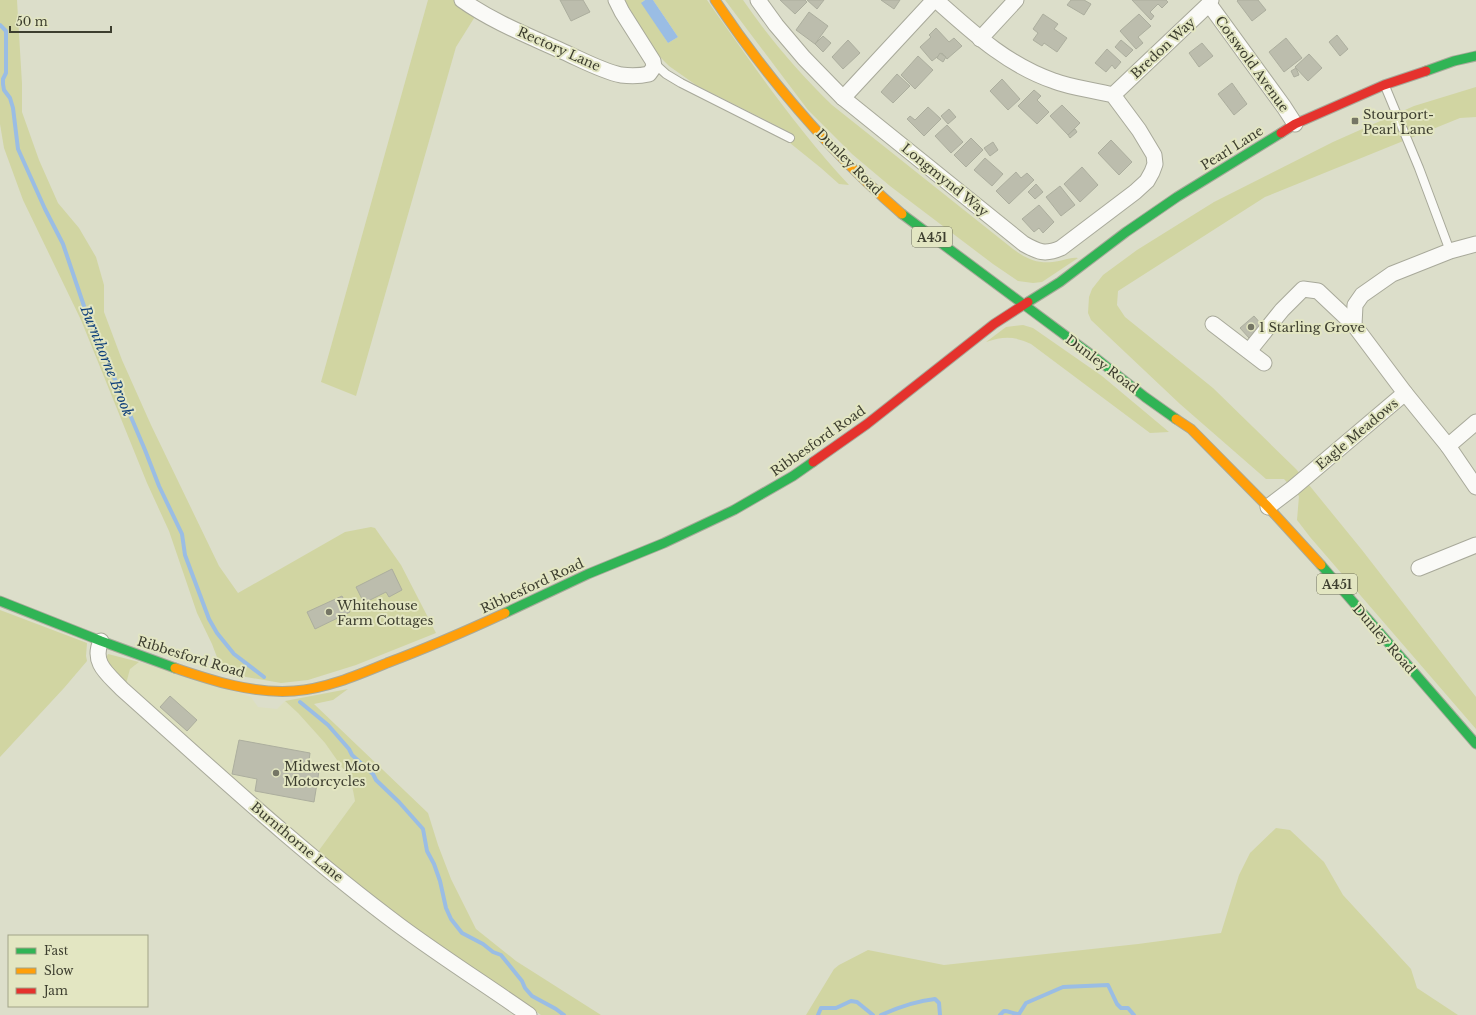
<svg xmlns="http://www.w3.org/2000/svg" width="1476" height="1015" font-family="'Libre Baskerville',serif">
<rect width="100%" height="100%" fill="#dcdeca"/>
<polygon fill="#dcdfbe" points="139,662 251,697 258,707 277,709 285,701 298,713 325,743 351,779 355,801 317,853 126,684 130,669"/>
<g fill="#d1d5a2">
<polygon points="0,0 17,0 22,84 22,112 39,160 58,203 79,228 96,257 104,285 104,312 122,360 151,425 219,566 238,593 345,532 371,527 375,528 401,565 436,633 356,665 308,680 281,683 223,673 212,644 197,613 169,531 147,483 81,320 23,200 4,148 0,124"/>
<polygon points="428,0 454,0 476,15 456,47 356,396 321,382"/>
<path d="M625,0H645L642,2L668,43L678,37L653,0H707C752,64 796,128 849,185L839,184L821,168L790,143V138L791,133L696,85L669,66L653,50L636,23Z"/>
<path d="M725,0H743C769,38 799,73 832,105L1013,249C1028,260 1040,265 1059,261C1066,260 1070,257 1078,258L1042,282L1033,283L1018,281L993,264L890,186L852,154L808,110Z"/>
<polygon points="1476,87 1476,117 1460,118 1265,197 1118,291 1117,305 1125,317 1213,388 1296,469 1362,550 1476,697 1476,729 1310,537 1297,520 1299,496 1284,479 1266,479 1180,404 1091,320 1088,313 1089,297 1092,289 1103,275 1137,250 1214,202 1333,142 1414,106"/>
<path d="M1023,325L1033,328L1102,376L1169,432L1150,433L1031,344C1014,336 1004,336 986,342L1006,327Z"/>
<polygon points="0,610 87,643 86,656 87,661 64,688 0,757"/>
<polygon points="108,654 139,662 130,669 126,684 111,669 106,658"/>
<polygon points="348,689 333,700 314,704 428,813 438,845 451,879 476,929 516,961 601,1015 541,1015 397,916 317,853 355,801 351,780 325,743 298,713 285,701"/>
<polygon points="1276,828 1290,830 1324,862 1343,895 1411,969 1417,988 1458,1015 806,1015 834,969 839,965 868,950 944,965 1138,944 1221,933 1239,875 1250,853"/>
</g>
<polygon fill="#9abde4" points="645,0 653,0 678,37 668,43 641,3"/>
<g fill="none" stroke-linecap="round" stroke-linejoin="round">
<g stroke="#9abde4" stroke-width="4">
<polyline points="0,25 6,31 6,73 3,79 3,84 4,90 10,98 13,108 18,149 45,209 63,244 85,309 145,450 159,486 182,534 185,555 209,619 217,633 234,654 264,677"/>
<polyline points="300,702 328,725 349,749 352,755 373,774 376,780 399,802 423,829 427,851 434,864 440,881 446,908 451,919 462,933 483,944 493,952 501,955 522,981 525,988 532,996 556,1009 564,1015"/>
<polyline points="818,1015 821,1008 836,1008 851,1001 857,1002 873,1015"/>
<path d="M881,1015C899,1007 916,1001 935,999L939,1003L940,1015"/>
<path d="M1000,1015L1004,1011C1009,1011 1013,1014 1019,1014L1026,1003L1063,987L1108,985L1117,1004L1121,1008H1128L1134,1015"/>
</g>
</g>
<g fill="#bcbdad" stroke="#acae9e">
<polygon points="560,0 583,0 590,12 571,21"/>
<polygon points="780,0 805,0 807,2 795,14"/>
<polygon points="807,0 824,0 817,9"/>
<polygon points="881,0 900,0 894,9"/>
<polygon points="1071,0 1084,0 1091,4 1084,15 1067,5"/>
<polygon points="1132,0 1166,0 1168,2 1162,8 1158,4 1150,12 1154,16 1151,20"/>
<polygon points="1238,0 1258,0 1266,10 1252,21 1237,1"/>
<polygon points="809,12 828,26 815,44 796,30"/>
<polygon points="1043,14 1058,24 1054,29 1067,38 1057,52 1044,43 1042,46 1033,40 1038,33 1033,29"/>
<polygon points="1139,14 1151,26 1138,37 1143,43 1136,49 1120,31"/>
<polygon points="936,28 949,42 954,38 962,46 947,59 942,53 932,61 920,47 931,37 929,35"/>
<polygon points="1337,35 1348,49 1340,56 1329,42"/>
<polygon points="823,36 831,43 823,52 815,44"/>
<polygon points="1286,38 1302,58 1284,72 1269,52"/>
<polygon points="848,40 860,53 843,69 832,57"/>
<polygon points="1121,40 1133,50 1126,57 1115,47"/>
<polygon points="1202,43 1213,56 1199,67 1189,53"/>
<polygon points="1107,49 1121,62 1115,69 1112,65 1106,72 1095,63"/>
<polygon points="940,53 946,57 943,62 937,58"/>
<polygon points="1309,54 1322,68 1308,81 1295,67"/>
<polygon points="918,56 933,70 915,89 901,75"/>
<polygon points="1296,68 1299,75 1294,77 1291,71"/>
<polygon points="897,74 910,86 893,103 881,92"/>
<polygon points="1002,79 1020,99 1008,110 990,91"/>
<polygon points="1232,83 1247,104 1234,115 1218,94"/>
<polygon points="1034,90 1041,96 1037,100 1049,112 1037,124 1018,106"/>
<polygon points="1062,105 1080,123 1068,135 1050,116"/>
<polygon points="928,107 941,119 924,136 907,119 910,116 915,120"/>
<polygon points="949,109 956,117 948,124 941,116"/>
<polygon points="947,125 963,142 951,153 935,136"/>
<polygon points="1075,129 1077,132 1070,138 1068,135"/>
<polygon points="971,138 983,150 966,167 954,155"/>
<polygon points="1111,140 1132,162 1119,175 1098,153"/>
<polygon points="993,142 998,150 990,156 984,148"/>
<polygon points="985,158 1003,174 992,186 974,170"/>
<polygon points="1082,167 1098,185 1080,202 1064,184"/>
<polygon points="1016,172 1021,178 1027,173 1034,180 1009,204 996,191"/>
<polygon points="1036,184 1043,192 1035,199 1028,192"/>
<polygon points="1060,186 1075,205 1061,216 1046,197"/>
<polygon points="1039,205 1054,222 1043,233 1039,228 1034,232 1022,219"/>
<polygon points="1254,316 1262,325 1249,338 1240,328"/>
<polygon points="392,569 402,590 389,597 386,592 364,603 356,587"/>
<polygon points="342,596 350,612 315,629 307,612"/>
<polygon points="170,696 197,720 187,731 160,707"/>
<polygon points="239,740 310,753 308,769 319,771 314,802 255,791 257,779 232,774"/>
</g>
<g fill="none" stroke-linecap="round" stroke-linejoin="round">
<defs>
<g id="lane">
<polyline points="654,63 666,74 681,83 790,138"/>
<polyline points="1385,86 1419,168 1450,251"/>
</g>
<g id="street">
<path d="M462,0C493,22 529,36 564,52C582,60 602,71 621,75C630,76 640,76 649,74L654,67L653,61L622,12L616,0"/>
<path d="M758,0L776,25L804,58L843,98L1024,244C1038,252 1045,255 1061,248L1135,192L1147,181L1152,172L1155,164L1154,155L1139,130L1113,95C1094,90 1072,88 1054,81C1007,65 972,32 936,0"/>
<polyline points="1209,4 1284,107 1295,124"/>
<polyline points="980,39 1016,0"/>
<polyline points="1113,95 1209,4 1211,0"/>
<polyline points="843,98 934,0"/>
<polyline points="1213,324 1264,363"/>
<polyline points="1249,351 1282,310 1303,289 1318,291 1354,325"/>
<polyline points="1405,393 1448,446 1476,487"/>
<polyline points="1448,446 1476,422"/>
<polyline points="1268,507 1293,488 1405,393 1354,325 1355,305 1362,295 1392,274 1450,251 1476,244"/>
<polyline points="1419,568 1476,545"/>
<path d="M101,641C91,663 108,674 122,689C213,770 302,853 400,926C442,957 486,985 529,1015"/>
</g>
<g id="fast">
<polyline points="1426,71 1454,61 1476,56"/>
<polyline points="902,214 1097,359 1145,397 1176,419"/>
<polyline points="1028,302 1060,282 1126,232 1177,197 1281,133"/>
<polyline points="1321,565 1476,744"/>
<polyline points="0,601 101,641 175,668"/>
<polyline points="505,613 588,574 664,543 734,510 793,476 813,462"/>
</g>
<g id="slow">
<path d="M715,0C768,79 830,152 902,214"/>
<polyline points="1176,419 1191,429 1268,507 1321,565"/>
<path d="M175,668C213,681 254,694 294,691C325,689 358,675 387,663C427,648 466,631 505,613"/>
</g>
<g id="jam">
<polyline points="1281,133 1295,124 1384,85 1426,71"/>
<polyline points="813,462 867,424 994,324 1028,302"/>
</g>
</defs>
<use href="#lane" stroke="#a8a99a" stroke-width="10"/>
<use href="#street" stroke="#a8a99a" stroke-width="17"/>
<use href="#fast" stroke="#a8a99a" stroke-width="11"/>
<use href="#slow" stroke="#a8a99a" stroke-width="11"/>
<use href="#jam" stroke="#a8a99a" stroke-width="11"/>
<use href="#lane" stroke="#fafaf7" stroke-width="8"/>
<use href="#street" stroke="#fafaf7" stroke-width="15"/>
<use href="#fast" stroke="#30b455" stroke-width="9"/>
<use href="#slow" stroke="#ff9f0a" stroke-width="9"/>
<use href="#jam" stroke="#e5322d" stroke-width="9"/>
</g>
<g fill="#757665" stroke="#e3e6c2" stroke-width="1.5">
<rect x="1351" y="117" width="8" height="8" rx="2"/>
<circle cx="1251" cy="327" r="4"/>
<circle cx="329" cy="612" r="4"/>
<circle cx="276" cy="773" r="4"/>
</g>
<g text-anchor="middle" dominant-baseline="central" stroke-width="4" stroke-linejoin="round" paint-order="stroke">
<g fill="#e3e6c2" stroke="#6f705b" stroke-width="1">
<rect x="912" y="227" width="40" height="20" rx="3"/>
<rect x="1317" y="574" width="40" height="20" rx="3"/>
</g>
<g font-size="12" font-weight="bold" fill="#3d3e2f">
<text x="932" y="237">A451</text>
<text x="1337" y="584">A451</text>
</g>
<g font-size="13" fill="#3d3e2f" stroke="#e3e6c2">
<text transform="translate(1163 48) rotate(-43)">Bredon Way</text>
<text transform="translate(559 49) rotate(24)">Rectory Lane</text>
<text transform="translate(1252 64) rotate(54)">Cotswold Avenue</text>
<text transform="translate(1232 148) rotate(-32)">Pearl Lane</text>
<text transform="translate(849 162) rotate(45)">Dunley Road</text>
<text transform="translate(945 180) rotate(39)">Longmynd Way</text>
<text transform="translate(1102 364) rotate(37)">Dunley Road</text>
<text transform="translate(1357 434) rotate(-40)">Eagle Meadows</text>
<text transform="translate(818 441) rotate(-35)">Ribbesford Road</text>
<text transform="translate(532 586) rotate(-25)">Ribbesford Road</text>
<text transform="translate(1384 639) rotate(49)">Dunley Road</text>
<text transform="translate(191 657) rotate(17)">Ribbesford Road</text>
<text transform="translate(297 842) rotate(40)">Burnthorne Lane</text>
</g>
<g font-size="13" fill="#3d3e2f" stroke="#e3e6c2" text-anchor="start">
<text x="1363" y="114">Stourport-<tspan x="1363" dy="15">Pearl Lane</tspan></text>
<text x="1259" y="327">1 Starling Grove</text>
<text x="337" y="605">Whitehouse<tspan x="337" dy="15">Farm Cottages</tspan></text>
<text x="284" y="766">Midwest Moto<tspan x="284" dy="15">Motorcycles</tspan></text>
</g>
<g font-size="14" font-style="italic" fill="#12427b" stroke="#e3e6c2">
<text transform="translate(107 361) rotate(68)">Burnthorne Brook</text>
</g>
</g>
<rect x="8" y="935" width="140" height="72" fill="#e3e6c2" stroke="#a1a387"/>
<rect x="16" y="948" width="20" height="6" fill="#30b455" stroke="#a1a387"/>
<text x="44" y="955" font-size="12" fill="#3d3e2f">Fast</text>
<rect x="16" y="968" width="20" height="6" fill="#ff9f0a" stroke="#a1a387"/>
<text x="44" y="975" font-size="12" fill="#3d3e2f">Slow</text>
<rect x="16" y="988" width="20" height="6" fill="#e5322d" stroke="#a1a387"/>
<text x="44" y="995" font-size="12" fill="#3d3e2f">Jam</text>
<path d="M10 26v6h101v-6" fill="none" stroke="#3d3e2f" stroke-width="2"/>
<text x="16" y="26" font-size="12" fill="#3d3e2f" stroke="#e3e6c2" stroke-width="3" paint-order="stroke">50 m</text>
</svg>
